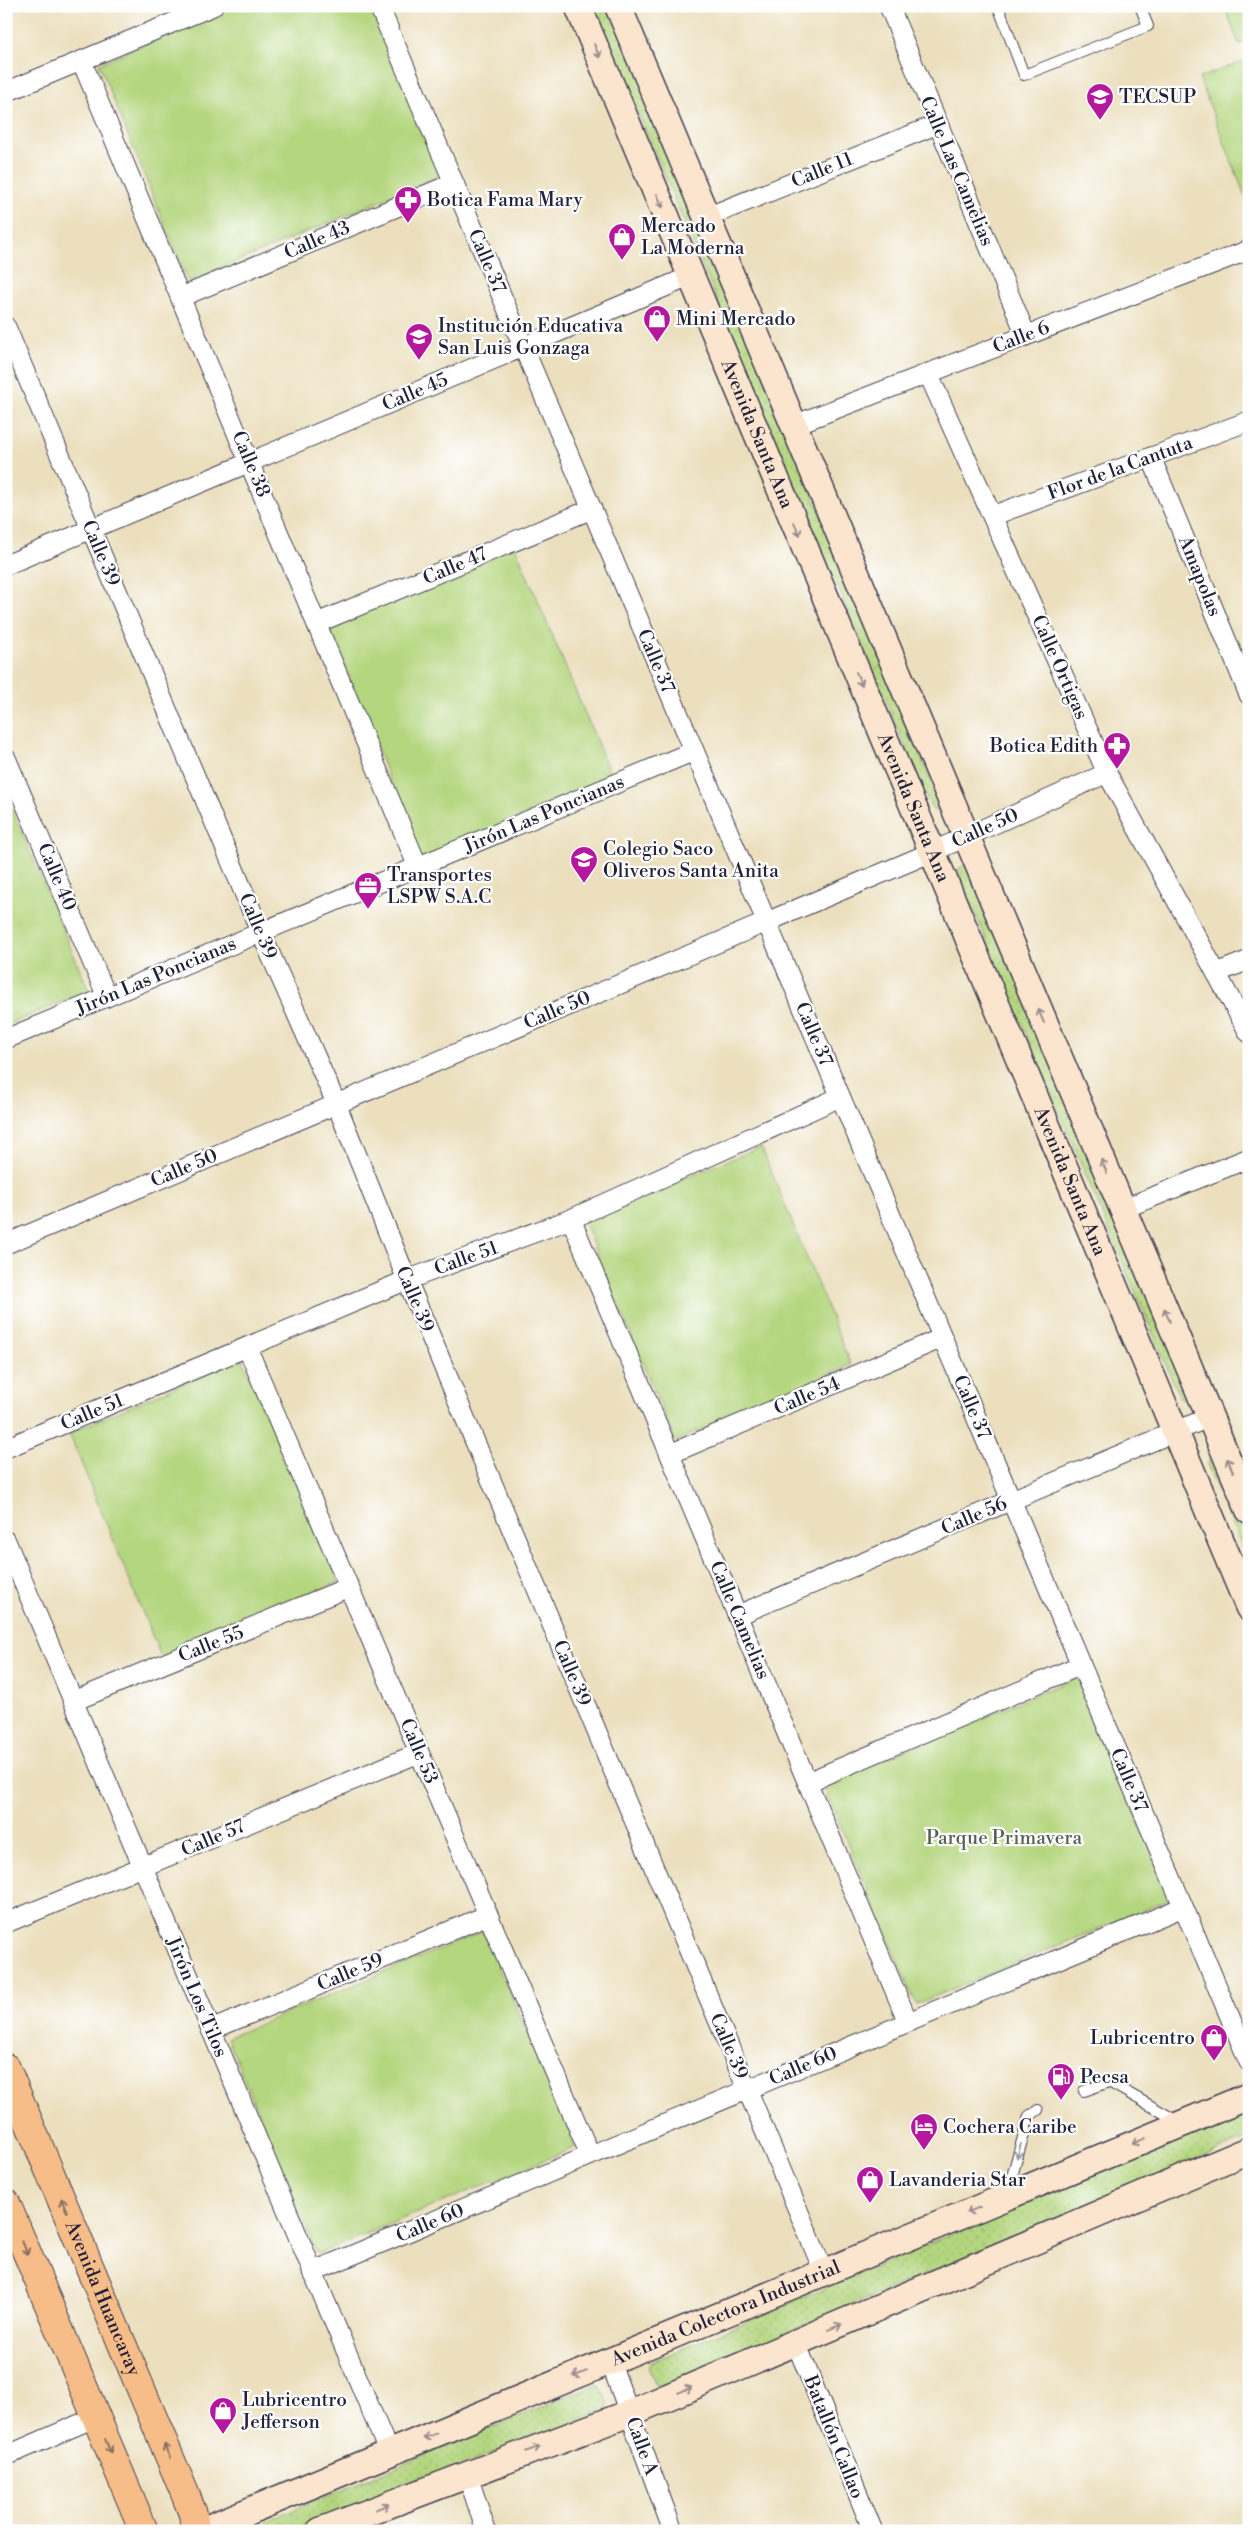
<svg xmlns="http://www.w3.org/2000/svg" width="1255" height="2537" font-family="'Libre Bodoni',serif">
<defs>
<pattern id="grass-dots" width="8" height="8" patternUnits="userSpaceOnUse" patternTransform="scale(1.25)"><rect width="8" height="8" fill="#b4d67e"/><path d="M2 2h.1M6 6h.1" fill="none" stroke="#9ab76e" stroke-width="1.8" stroke-linecap="round"/></pattern>
</defs>
<rect width="100%" height="100%" fill="#fff"/>
<filter id="ink" filterUnits="userSpaceOnUse"><feTurbulence type="fractalNoise" baseFrequency=".02" numOctaves="2"/><feDisplacementMap in="SourceGraphic" scale="10" xChannelSelector="R" yChannelSelector="G"/><feConvolveMatrix kernelMatrix="1 2 1 2 8 2 1 2 1" color-interpolation-filters="sRGB"/></filter>
<filter id="wash" filterUnits="userSpaceOnUse"><feTurbulence type="fractalNoise" baseFrequency=".0096" numOctaves="4" result="noise"/><feDisplacementMap in="SourceGraphic" scale="20" xChannelSelector="R" yChannelSelector="G"/><feGaussianBlur stdDeviation="1.12" result="paint"/><feColorMatrix in="noise" values="0 0 0 0 0 0 0 0 0 0 0 0 0 0 0 0 0 1.4 0 .05"/><feComposite in="paint" operator="in"/></filter>
<g filter="url(#wash)">
<rect width="100%" height="100%" fill="#ebdfbd"/>
<g fill="url(#grass-dots)" stroke="#6b7c5c">
<polygon points="593,6 611,6 943,809 937,812 931,808"/>
<polygon points="968,863 1194,1400 1187,1402 1180,1398 957,870"/>
<polygon points="1218,1457 1249,1521 1249,1563 1207,1464 1210,1459"/>
<polygon points="1249,2108 1249,2138 661,2386 656,2385 648,2366 651,2362"/>
<polygon points="595,2385 600,2385 608,2404 607,2410 292,2531 269,2531 266,2521"/>
</g>
<g fill="#b4d67e" stroke="#6b7c5c">
<polygon points="234,6 372,6 442,175 188,282 99,64"/>
<polygon points="1224,6 1249,6 1249,40 1239,44"/>
<polygon points="1249,59 1249,206 1199,78"/>
<polygon points="514,544 612,778 421,860 327,622"/>
<polygon points="6,795 89,991 6,1025"/>
<polygon points="761,1147 851,1365 675,1441 583,1220"/>
<polygon points="242,1358 339,1582 161,1657 69,1433"/>
<polygon points="1078,1677 1171,1899 916,2004 823,1785"/>
<polygon points="483,1931 576,2147 317,2254 227,2038"/>
</g>
</g>
<g filter="url(#ink)">
<g fill="none" stroke-linecap="round" stroke-linejoin="round">
<defs>
<g id="lane">
<polyline points="998,6 1024,75 1148,26 1140,6"/>
<polyline points="1084,2091 1109,2082 1179,2122"/>
<polyline points="1007,2194 1029,2116 1038,2110"/>
</g>
<g id="street">
<polyline points="379,6 1249,2062"/>
<polyline points="889,6 1026,335"/>
<polyline points="82,62 418,867"/>
<polyline points="6,92 213,6"/>
<polyline points="707,217 938,124"/>
<polyline points="181,297 454,183"/>
<polyline points="6,327 261,933 336,1103 407,1280 824,2272"/>
<polyline points="928,373 1107,773 1249,1033"/>
<polyline points="794,425 1249,250"/>
<polyline points="1151,457 1249,695"/>
<polyline points="992,516 1249,421"/>
<polyline points="6,565 691,276"/>
<polyline points="317,623 592,509"/>
<polyline points="6,758 107,997"/>
<polyline points="1216,973 1249,960"/>
<polyline points="6,1039 694,751"/>
<polyline points="1123,1209 1249,1158"/>
<polyline points="571,1219 908,2022"/>
<polyline points="6,1244 932,852 1107,773"/>
<polyline points="247,1347 590,2155"/>
<polyline points="6,1448 407,1280 571,1219 840,1097"/>
<polyline points="670,1454 942,1338"/>
<polyline points="6,1541 389,2453"/>
<polyline points="738,1615 1210,1417"/>
<polyline points="74,1701 349,1587"/>
<polyline points="808,1782 1081,1665"/>
<polyline points="6,1923 419,1753"/>
<polyline points="211,2030 488,1915"/>
<polyline points="312,2272 1183,1907"/>
<polyline points="796,2343 873,2531"/>
<polyline points="610,2361 673,2531"/>
<polyline points="6,2456 96,2417"/>
<polyline points="467,2473 486,2531"/>
</g>
<g id="secondary">
<path id="s1" d="M578,6L1249,1608"/>
<polyline points="618,6 1249,1510"/>
<path id="s2" d="M201,2531L1249,2096"/>
<polyline points="320,2531 630,2413 1249,2150"/>
</g>
<g id="primary">
<path id="s3" d="M6,2068L186,2496L193,2514L195,2531"/>
<polyline points="6,2203 144,2531"/>
</g>
</defs>
<use href="#lane" stroke="#403e4e" stroke-width="12"/>
<use href="#street" stroke="#403e4e" stroke-width="21"/>
<use href="#secondary" stroke="#403e4e" stroke-width="29"/>
<use href="#primary" stroke="#403e4e" stroke-width="30"/>
<use href="#lane" stroke="#fff" stroke-width="10"/>
<use href="#street" stroke="#fff" stroke-width="19"/>
<use href="#secondary" stroke="#fce5cf" stroke-width="26"/>
<use href="#primary" stroke="#f7bd88" stroke-width="28"/>
</g>
<defs><path id="oneway-shaft" d="M-6 0H5M1.5-3L5.5 0L1.5 3" fill="none" stroke-width="1.6" stroke-linecap="round" stroke-linejoin="round" transform="scale(1.25)"/></defs>
<g stroke="#9a8d8c">
<use href="#oneway-shaft" transform="translate(597 51) rotate(67)"/>
<use href="#oneway-shaft" transform="translate(660 201) rotate(67)"/>
<use href="#oneway-shaft" transform="translate(797 529) rotate(67)"/>
<use href="#oneway-shaft" transform="translate(859 679) rotate(67)"/>
<use href="#oneway-shaft" transform="translate(1041 1016) rotate(-113)"/>
<use href="#oneway-shaft" transform="translate(1104 1166) rotate(-113)"/>
<use href="#oneway-shaft" transform="translate(1167 1315) rotate(-113)"/>
<use href="#oneway-shaft" transform="translate(1230 1465) rotate(-113)"/>
<use href="#oneway-shaft" transform="translate(1139 2141) rotate(157)"/>
<use href="#oneway-shaft" transform="translate(973 2210) rotate(157)"/>
<use href="#oneway-shaft" transform="translate(835 2327) rotate(-23)"/>
<use href="#oneway-shaft" transform="translate(580 2374) rotate(158)"/>
<use href="#oneway-shaft" transform="translate(685 2390) rotate(-23)"/>
<use href="#oneway-shaft" transform="translate(430 2436) rotate(158)"/>
<use href="#oneway-shaft" transform="translate(533 2449) rotate(-20)"/>
<use href="#oneway-shaft" transform="translate(382 2507) rotate(-21)"/>
</g>
<use stroke="#9c9ca7" href="#oneway-shaft" transform="translate(1019 2151) rotate(105)"/>
<g stroke="#8c7062">
<use href="#oneway-shaft" transform="translate(64 2205) rotate(-113)"/>
<use href="#oneway-shaft" transform="translate(25 2248) rotate(67)"/>
<use href="#oneway-shaft" transform="translate(108 2446) rotate(67)"/>
<use href="#oneway-shaft" transform="translate(167 2451) rotate(-113)"/>
</g>
</g>
<defs>
<symbol id="university-pin" viewBox="-11 -11 22 30"><path d="M0 17L-7.5 6A9.5 9.5 0 1 1 7.5 6Z" fill="#b5179e" stroke="#fff"/><path d="M0-5L7-2L0 1L-7-2ZM-4 1L0 2.5L4 1V4Q0 6-4 4Z" fill="#fff"/></symbol>
<symbol id="pharmacy-pin" viewBox="-11 -11 22 30"><path d="M0 17L-7.5 6A9.5 9.5 0 1 1 7.5 6Z" fill="#b5179e" stroke="#fff"/><path d="M-2-6h4v4h4v4h-4v4h-4v-4h-4v-4h4Z" fill="#fff"/></symbol>
<symbol id="shop-pin" viewBox="-11 -11 22 30"><path d="M0 17L-7.5 6A9.5 9.5 0 1 1 7.5 6Z" fill="#b5179e" stroke="#fff"/><path d="M-5-2.5h2.3a2.7 3.5 0 0 1 5.4 0H5L5.5 6h-11ZM-1.5-2.5h3a1.5 2.3 0 0 0-3 0Z" fill="#fff"/></symbol>
<symbol id="school-pin" viewBox="-11 -11 22 30"><path d="M0 17L-7.5 6A9.5 9.5 0 1 1 7.5 6Z" fill="#b5179e" stroke="#fff"/><path d="M0-5L7-2L0 1L-7-2ZM-4 1L0 2.5L4 1V4Q0 6-4 4Z" fill="#fff"/></symbol>
<symbol id="office-pin" viewBox="-11 -11 22 30"><path d="M0 17L-7.5 6A9.5 9.5 0 1 1 7.5 6Z" fill="#b5179e" stroke="#fff"/><path d="M-6-3h4V-5.5h4V-3h4V5H-6ZM-1-4.5V-3h2v-1.5ZM-6 0V1H6V0Z" fill="#fff"/></symbol>
<symbol id="fuel-pin" viewBox="-11 -11 22 30"><path d="M0 17L-7.5 6A9.5 9.5 0 1 1 7.5 6Z" fill="#b5179e" stroke="#fff"/><path d="M-5.5-6h7V0h2V4h1.3V-2.5L3-4.5l.8-.8L6-3V5H2.5V1h-1V6h-7ZM-4.2-4.7v3.2H.2V-4.7Z" fill="#fff"/></symbol>
<symbol id="hotel-pin" viewBox="-11 -11 22 30"><path d="M0 17L-7.5 6A9.5 9.5 0 1 1 7.5 6Z" fill="#b5179e" stroke="#fff"/><path d="M-6-4.5h1.5V1H6V5H4.5V3h-9V5H-6ZM-4 0a1.8 1.8 0 1 1 3.6 0ZM.5 0V-2.5h3Q6-2.5 6 0Z" fill="#fff"/></symbol>
</defs>
<g fill-rule="evenodd">
<use href="#university-pin" x="1084" y="81" width="32" height="43"/>
<use href="#pharmacy-pin" x="392" y="184" width="32" height="43"/>
<use href="#shop-pin" x="606" y="221" width="32" height="43"/>
<use href="#shop-pin" x="641" y="303" width="32" height="43"/>
<use href="#school-pin" x="403" y="321" width="32" height="43"/>
<use href="#pharmacy-pin" x="1101" y="730" width="32" height="43"/>
<use href="#school-pin" x="568" y="844" width="32" height="43"/>
<use href="#office-pin" x="352" y="870" width="32" height="43"/>
<use href="#shop-pin" x="1198" y="2022" width="32" height="43"/>
<use href="#fuel-pin" x="1045" y="2061" width="32" height="43"/>
<use href="#hotel-pin" x="908" y="2111" width="32" height="43"/>
<use href="#shop-pin" x="854" y="2164" width="32" height="43"/>
<use href="#shop-pin" x="207" y="2395" width="32" height="43"/>
</g>
<g text-anchor="middle" dominant-baseline="central" stroke-width="4.5" stroke-linejoin="round" paint-order="stroke">
<g font-size="19" fill="#22223b" stroke="#fff" text-anchor="start">
<text x="1119" y="97">TECSUP</text>
<text x="427" y="200">Botica Fama Mary</text>
<text x="641" y="226">Mercado<tspan x="641" dy="22">La Moderna</tspan></text>
<text x="676" y="319">Mini Mercado</text>
<text x="438" y="326">Institución Educativa<tspan x="438" dy="22">San Luis Gonzaga</tspan></text>
<text x="1098" y="746" text-anchor="end">Botica Edith</text>
<text x="603" y="849">Colegio Saco<tspan x="603" dy="22">Oliveros Santa Anita</tspan></text>
<text x="387" y="875">Transportes<tspan x="387" dy="22">LSPW S.A.C</tspan></text>
<text x="1195" y="2038" text-anchor="end">Lubricentro</text>
<text x="1080" y="2077">Pecsa</text>
<text x="943" y="2127">Cochera Caribe</text>
<text x="889" y="2180">Lavanderia Star</text>
<text x="242" y="2400">Lubricentro<tspan x="242" dy="22">Jefferson</tspan></text>
</g>
<g font-size="19" fill="#22223b" stroke="#fff">
<text transform="translate(822 170) rotate(-22)">Calle 11</text>
<text transform="translate(957 171) rotate(67)">Calle Las Camelias</text>
<text transform="translate(317 240) rotate(-23)">Calle 43</text>
<text transform="translate(487 261) rotate(67)">Calle 37</text>
<text transform="translate(1021 337) rotate(-21)">Calle 6</text>
<text transform="translate(415 392) rotate(-23)">Calle 45</text>
<text stroke="none"><textPath href="#s1" startOffset="464">Avenida Santa Ana</textPath></text>
<text transform="translate(251 464) rotate(67)">Calle 38</text>
<text transform="translate(1120 468) rotate(-20)">Flor de la Cantuta</text>
<text transform="translate(101 553) rotate(67)">Calle 39</text>
<text transform="translate(455 566) rotate(-23)">Calle 47</text>
<text transform="translate(1200 576) rotate(68)">Amapolas</text>
<text transform="translate(656 661) rotate(67)">Calle 37</text>
<text transform="translate(1060 667) rotate(66)">Calle Ortigas</text>
<text stroke="none"><textPath href="#s1" startOffset="869">Avenida Santa Ana</textPath></text>
<text transform="translate(544 814) rotate(-23)">Jirón Las Poncianas</text>
<text transform="translate(985 828) rotate(-24)">Calle 50</text>
<text transform="translate(57 877) rotate(67)">Calle 40</text>
<text transform="translate(258 926) rotate(67)">Calle 39</text>
<text transform="translate(156 976) rotate(-23)">Jirón Las Poncianas</text>
<text transform="translate(557 1010) rotate(-23)">Calle 50</text>
<text transform="translate(814 1034) rotate(67)">Calle 37</text>
<text transform="translate(184 1168) rotate(-23)">Calle 50</text>
<text stroke="none"><textPath href="#s1" startOffset="1274">Avenida Santa Ana</textPath></text>
<text transform="translate(466 1258) rotate(-20)">Calle 51</text>
<text transform="translate(415 1299) rotate(67)">Calle 39</text>
<text transform="translate(807 1396) rotate(-23)">Calle 54</text>
<text transform="translate(972 1407) rotate(67)">Calle 37</text>
<text transform="translate(92 1412) rotate(-23)">Calle 51</text>
<text transform="translate(974 1516) rotate(-23)">Calle 56</text>
<text transform="translate(740 1620) rotate(67)">Calle Camelias</text>
<text transform="translate(211 1644) rotate(-22)">Calle 55</text>
<text transform="translate(572 1673) rotate(67)">Calle 39</text>
<text transform="translate(419 1751) rotate(67)">Calle 53</text>
<text transform="translate(1129 1780) rotate(67)">Calle 37</text>
<text transform="translate(213 1838) rotate(-23)">Calle 57</text>
<text transform="translate(350 1972) rotate(-23)">Calle 59</text>
<text transform="translate(197 1997) rotate(67)">Jirón Los Tilos</text>
<text transform="translate(729 2046) rotate(67)">Calle 39</text>
<text transform="translate(803 2066) rotate(-23)">Calle 60</text>
<text transform="translate(430 2223) rotate(-23)">Calle 60</text>
<text stroke="none"><textPath href="#s3" startOffset="250">Avenida Huancaray</textPath></text>
<text stroke="none"><textPath href="#s2" startOffset="568">Avenida Colectora Industrial</textPath></text>
<text transform="translate(834 2437) rotate(68)">Batallón Callao</text>
<text transform="translate(642 2446) rotate(70)">Calle A</text>
</g>
<g font-size="19" fill="#556152" stroke="#fff">
<text x="1004" y="1838">Parque Primavera</text>
</g>
</g>
<rect width="1255" height="2537" fill="none" stroke="#fff" stroke-width="25"/>
</svg>
